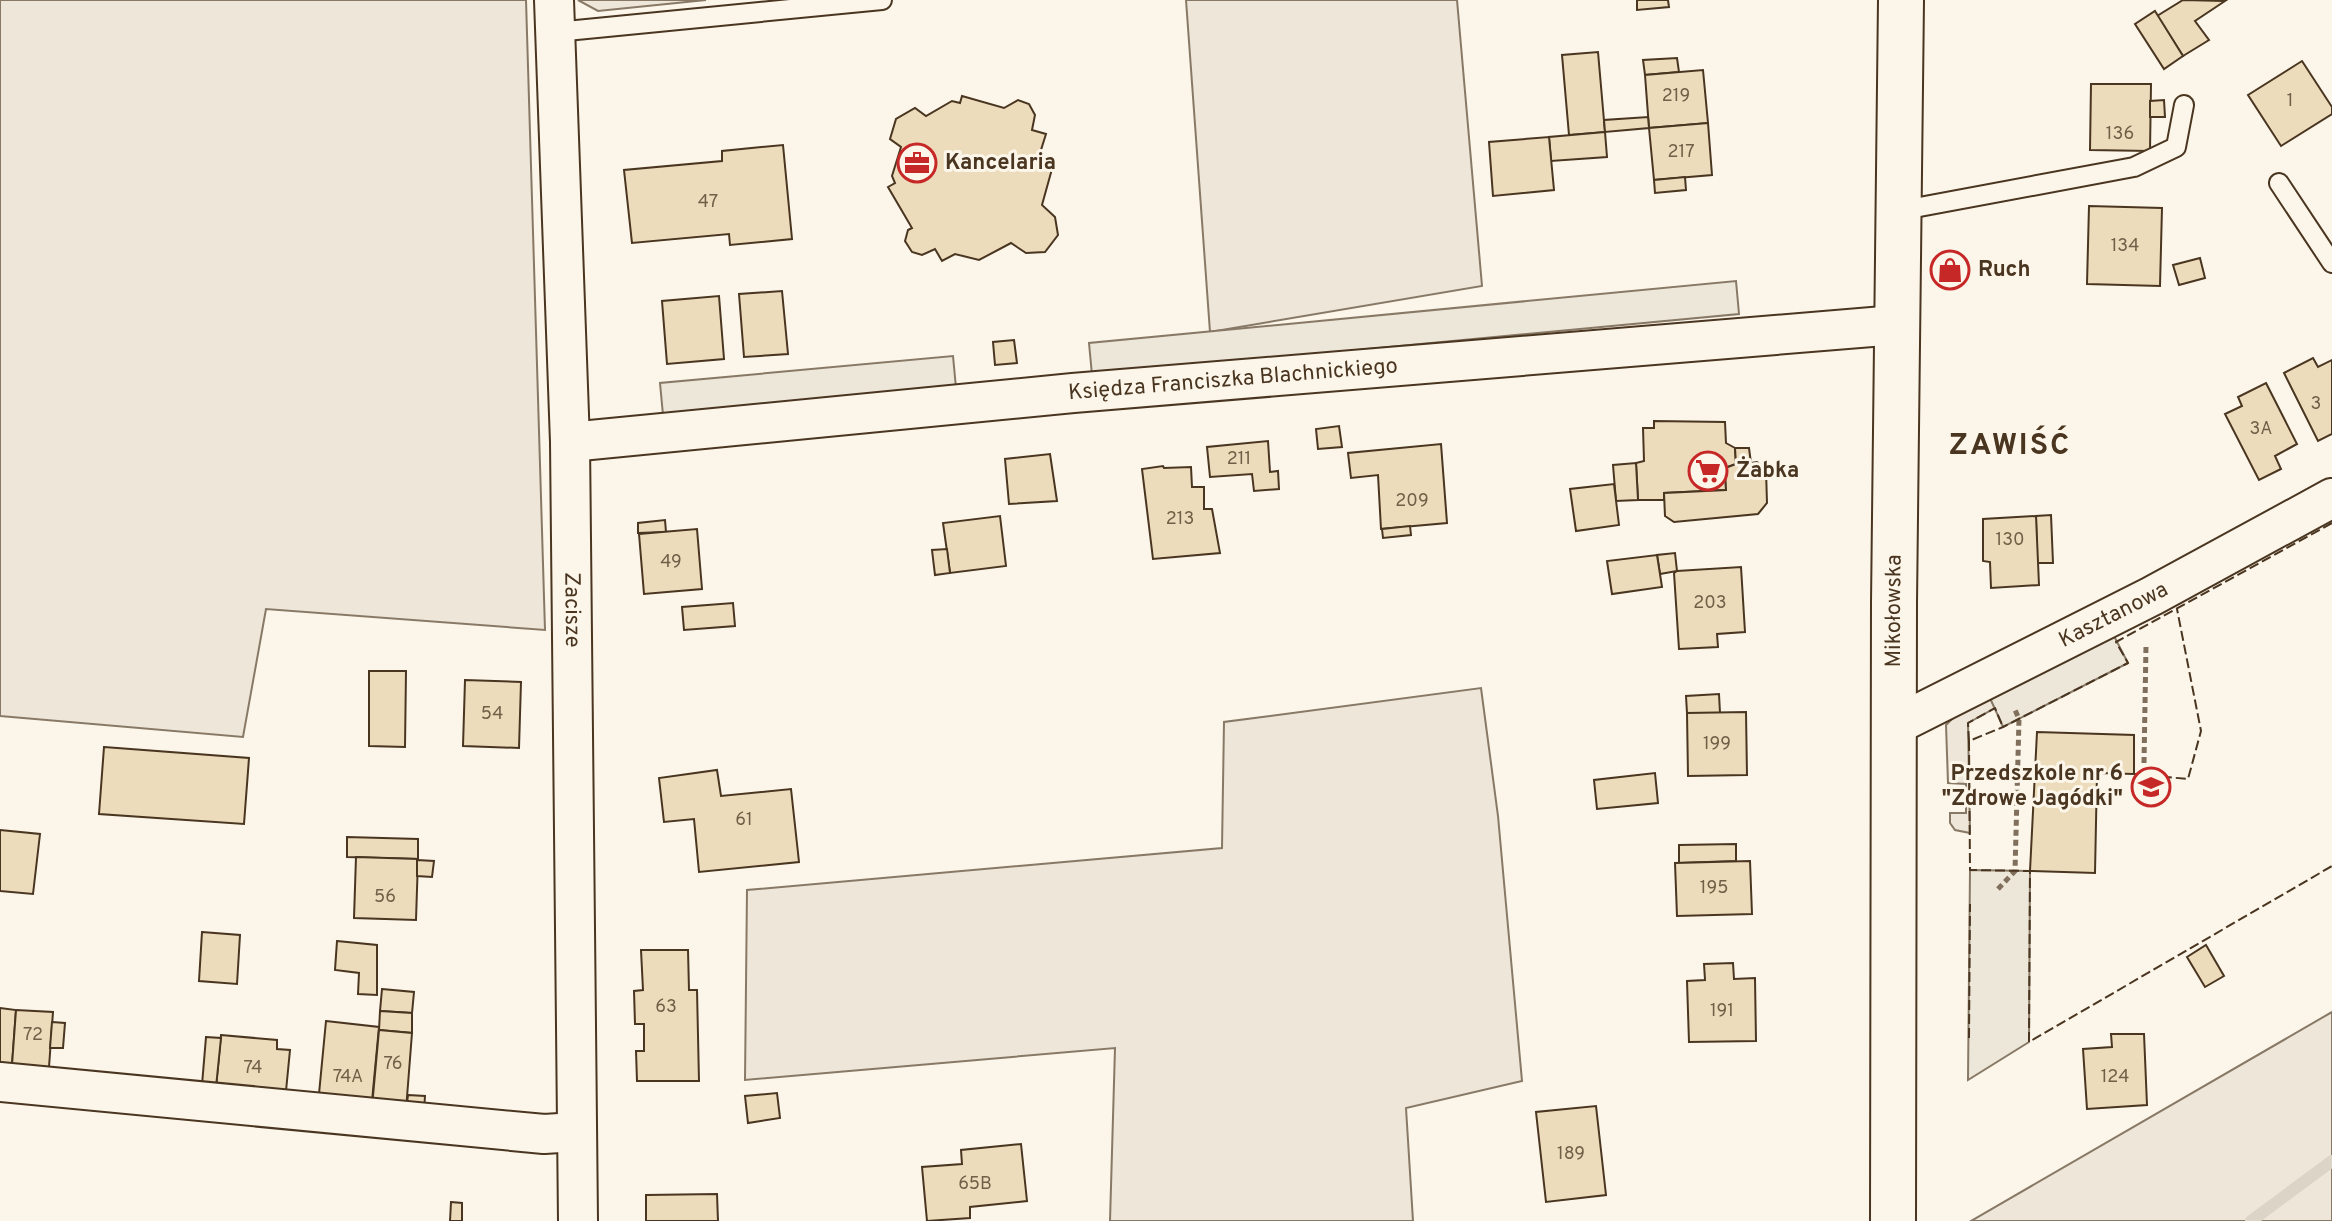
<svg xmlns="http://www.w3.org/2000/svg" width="2332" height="1221" font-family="Overpass,sans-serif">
<rect width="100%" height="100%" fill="#fbf6e9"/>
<g fill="#ede6d9" stroke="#887966" stroke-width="2">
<polygon points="0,0 526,0 545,630 266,609 243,737 0,716"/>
<polygon points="578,0 706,0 598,11"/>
<polygon points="1186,0 1457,0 1482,286 1210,332"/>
<polygon points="1481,688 1498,816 1522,1081 1406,1108 1413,1221 1110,1221 1115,1048 745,1080 747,890 1222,848 1224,722"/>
<polygon points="1990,698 1995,708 1968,723 1970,833 1955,830 1950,823 1950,813 1966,813 1966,784 1948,783 1946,725 1956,715"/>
<polygon points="2332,1012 2332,1221 1971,1221"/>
</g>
<g fill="#ede7d9" stroke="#887966" stroke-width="2">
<polygon points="1736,281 1739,314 1092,375 1089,343"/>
<polygon points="953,356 956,388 663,415 660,383"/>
<polygon points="2114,636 2128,663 2003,727 1990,698"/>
<polygon points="1970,870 2030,871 2029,1042 1968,1080"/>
</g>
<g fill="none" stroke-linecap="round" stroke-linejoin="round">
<polyline stroke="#dcd4c6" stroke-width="12" points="2251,1221 2332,1161"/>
</g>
<g fill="#ecdcbc" stroke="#4a3520" stroke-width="2">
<polygon points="1637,0 1668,0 1669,7 1637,10"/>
<polygon points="2183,0 2225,1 2195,21 2209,40 2183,56 2157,16"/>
<polygon points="2155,11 2183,56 2164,69 2135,24"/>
<polygon points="1598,52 1605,132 1569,135 1562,55"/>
<polygon points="1677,58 1679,72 1645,75 1643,60"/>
<polygon points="2302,61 2332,107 2332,114 2281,146 2248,95"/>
<polygon points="1703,70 1708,123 1649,128 1645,75"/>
<polygon points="2091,84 2151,84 2150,151 2090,150"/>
<polygon points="962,96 1004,108 1018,100 1029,104 1035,115 1032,130 1046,134 1041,150 1052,169 1042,205 1055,217 1058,235 1045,252 1026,253 1011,243 979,260 955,254 942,261 935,249 922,255 912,252 905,241 908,230 912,228 888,187 895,183 892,176 901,147 890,139 896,119 915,108 926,116 952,101 960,103"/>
<polygon points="2164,100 2165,117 2150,117 2150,101"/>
<polygon points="1648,117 1649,128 1605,132 1604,120"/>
<polygon points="1708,123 1712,175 1654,180 1649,128"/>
<polygon points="1605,132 1607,157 1551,161 1549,137"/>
<polygon points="1549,137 1554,190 1493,196 1489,142"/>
<polygon points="783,145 792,239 730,245 729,234 632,243 624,170 722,161 722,151"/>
<polygon points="1685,177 1686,190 1655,193 1654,180"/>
<polygon points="2089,206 2162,208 2160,286 2087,284"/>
<polygon points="2200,258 2205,278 2179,285 2173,265"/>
<polygon points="782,291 788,354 744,357 739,294"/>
<polygon points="719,296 724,359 667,364 662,301"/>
<polygon points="1014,340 1017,363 995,365 993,342"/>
<polygon points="2313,358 2318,367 2332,360 2332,434 2318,441 2284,373"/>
<polygon points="2266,383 2297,444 2275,456 2281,469 2259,480 2225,414 2242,406 2238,397"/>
<polygon points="1654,421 1725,422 1726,443 1735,448 1736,464 1725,468 1726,490 1664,493 1664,500 1638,500 1636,463 1644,461 1643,428 1654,428"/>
<polygon points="1339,426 1342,447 1318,449 1316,429"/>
<polygon points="1268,441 1270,472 1278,471 1279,489 1254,491 1252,474 1210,477 1207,447"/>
<polygon points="1441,444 1447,523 1381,529 1378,475 1351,478 1348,453"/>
<polygon points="1735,448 1749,448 1751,463 1757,462 1766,470 1767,503 1758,514 1674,522 1665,516 1664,493 1726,490 1725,468 1736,464"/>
<polygon points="1050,454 1057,501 1009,504 1005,459"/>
<polygon points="1636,463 1638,500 1616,501 1613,465"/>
<polygon points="1163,466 1164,468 1191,467 1192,487 1204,487 1204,509 1212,509 1220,553 1153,559 1142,469"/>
<polygon points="1614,484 1619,525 1576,531 1570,489"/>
<polygon points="2051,515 2053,563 2037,563 2036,516"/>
<polygon points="1000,516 1006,566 950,573 943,523"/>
<polygon points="2036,516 2039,585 1991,588 1990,562 1983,561 1983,519"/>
<polygon points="665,520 666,532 638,533 638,523"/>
<polygon points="1410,526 1411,535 1383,538 1382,529"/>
<polygon points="697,529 702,589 644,594 639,534"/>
<polygon points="947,549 950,573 935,575 932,550"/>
<polygon points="1675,553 1677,571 1660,574 1657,555"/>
<polygon points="1657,555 1662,587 1612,594 1607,561"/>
<polygon points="1741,567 1745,632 1717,634 1718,647 1679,649 1674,573 1677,571"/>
<polygon points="733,603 735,626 684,630 682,607"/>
<polygon points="369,671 406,671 405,747 369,746"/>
<polygon points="465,680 521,682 519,748 463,746"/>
<polygon points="1719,694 1720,713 1687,713 1686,696"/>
<polygon points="1746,712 1747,775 1688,776 1687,713"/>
<polygon points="2037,732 2134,735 2134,774 2097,773 2095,873 2030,871"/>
<polygon points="104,747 249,758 244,824 99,814"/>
<polygon points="717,770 721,796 791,789 799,862 699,872 694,819 664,822 659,778"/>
<polygon points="1655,773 1658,803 1597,809 1594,780"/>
<polygon points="0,830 40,834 33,894 0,891"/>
<polygon points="347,837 418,839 418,859 347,857"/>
<polygon points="1736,844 1736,861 1679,863 1679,845"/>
<polygon points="356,857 418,859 416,920 354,918"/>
<polygon points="417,860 434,861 432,877 417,876"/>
<polygon points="1750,861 1752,914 1677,916 1675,863"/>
<polygon points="202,932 240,935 237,984 199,981"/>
<polygon points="337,941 377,945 377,995 358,994 359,973 335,970"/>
<polygon points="2206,945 2224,976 2205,987 2187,957"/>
<polygon points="641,950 688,950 689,990 697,990 699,1081 637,1081 636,1051 644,1051 644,1024 635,1024 634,991 643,990"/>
<polygon points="1733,963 1734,979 1755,978 1756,1041 1689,1042 1687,981 1705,980 1704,964"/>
<polygon points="382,989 414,992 412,1013 380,1011"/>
<polygon points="0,1008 16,1010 12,1065 0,1064"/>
<polygon points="16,1010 53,1012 49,1067 12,1065"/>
<polygon points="380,1011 412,1013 412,1033 379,1030"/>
<polygon points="326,1021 379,1027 372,1101 319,1094"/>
<polygon points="52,1022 65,1023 63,1048 50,1048"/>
<polygon points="379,1030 412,1033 406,1110 372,1107"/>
<polygon points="2111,1034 2144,1034 2147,1105 2087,1109 2083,1049 2112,1047"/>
<polygon points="221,1035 277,1040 277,1049 290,1050 286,1091 216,1087"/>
<polygon points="206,1037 221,1038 216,1087 202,1085"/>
<polygon points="777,1093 780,1118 748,1123 745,1096"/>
<polygon points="408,1095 425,1096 424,1111 406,1110"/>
<polygon points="1596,1106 1606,1195 1546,1202 1536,1112"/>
<polygon points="1021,1144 1027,1201 970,1207 970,1218 927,1221 922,1167 962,1164 961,1150"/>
<polygon points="717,1194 718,1221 646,1221 646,1195"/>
<polygon points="451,1202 462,1203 462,1221 450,1221"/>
</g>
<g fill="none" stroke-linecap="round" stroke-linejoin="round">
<defs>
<g id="service">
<polyline points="556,32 882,0"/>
<polyline points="2279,183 2332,263"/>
<polyline points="1898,211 2134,167 2176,147 2184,105"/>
</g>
<g id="minor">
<path id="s1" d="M554,0L570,442L578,1221"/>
<path id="s2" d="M570,442L1073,393L1896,325"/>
<path id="s3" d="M1894,726L2152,596L2332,498"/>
<polyline points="0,1082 544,1134 576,1132"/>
</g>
<g id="secondary">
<path id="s4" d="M1893,1221L1894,603L1901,0"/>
</g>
</defs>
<use href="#service" stroke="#4a3520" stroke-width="22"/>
<use href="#minor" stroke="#4a3520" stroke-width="42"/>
<use href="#secondary" stroke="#4a3520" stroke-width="48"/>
<g stroke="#7f6f5c" stroke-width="5" stroke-dasharray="6 4" stroke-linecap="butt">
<polyline points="2144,763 2146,645"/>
<polyline points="1998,889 2015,871 2019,719 2015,710"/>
</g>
<use href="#service" stroke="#fbf6e9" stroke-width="18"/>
<use href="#minor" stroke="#fbf6e9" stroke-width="38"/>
<use href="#secondary" stroke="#fbf6e9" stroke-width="44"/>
<g stroke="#4a3520" stroke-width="2" stroke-dasharray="10 4" stroke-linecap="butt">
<polyline points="2332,523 2116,642 2128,663 2003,727 1969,741 1970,870 2030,871 2029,1042 2332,866"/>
<polyline points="1969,741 1968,723 1995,708 2003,727"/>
<polyline points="2134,774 2188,779 2201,731 2177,609"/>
<polyline points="1969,1038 1970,904"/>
</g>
</g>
<defs>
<symbol id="office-ring" viewBox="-11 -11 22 22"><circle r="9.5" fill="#fbf6e9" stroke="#c62828" stroke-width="1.5"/><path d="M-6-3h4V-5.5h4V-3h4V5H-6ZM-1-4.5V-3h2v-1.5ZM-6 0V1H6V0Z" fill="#c62828"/></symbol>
<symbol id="shop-ring" viewBox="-11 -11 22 22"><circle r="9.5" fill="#fbf6e9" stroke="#c62828" stroke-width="1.5"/><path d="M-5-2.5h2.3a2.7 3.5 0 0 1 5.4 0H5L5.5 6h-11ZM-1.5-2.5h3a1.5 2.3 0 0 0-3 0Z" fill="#c62828"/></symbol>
<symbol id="supermarket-ring" viewBox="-11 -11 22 22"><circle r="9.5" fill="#fbf6e9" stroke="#c62828" stroke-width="1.5"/><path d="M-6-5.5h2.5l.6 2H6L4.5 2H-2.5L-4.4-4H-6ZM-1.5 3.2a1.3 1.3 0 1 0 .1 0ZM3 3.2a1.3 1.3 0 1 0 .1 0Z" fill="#c62828"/></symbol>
<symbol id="school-ring" viewBox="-11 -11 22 22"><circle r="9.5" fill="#fbf6e9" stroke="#c62828" stroke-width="1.5"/><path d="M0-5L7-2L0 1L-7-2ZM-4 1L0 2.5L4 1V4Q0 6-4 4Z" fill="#c62828"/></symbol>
</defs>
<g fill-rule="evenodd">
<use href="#office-ring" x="895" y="141" width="44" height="44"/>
<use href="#shop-ring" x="1928" y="248" width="44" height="44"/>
<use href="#supermarket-ring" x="1686" y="449" width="44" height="44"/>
<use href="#school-ring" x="2129" y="765" width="44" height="44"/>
</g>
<g text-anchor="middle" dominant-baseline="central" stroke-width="6" stroke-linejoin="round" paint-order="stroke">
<g font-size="18" fill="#725f47">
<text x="1676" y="96">219</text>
<text x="2290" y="101">1</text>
<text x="2120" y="134">136</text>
<text x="1681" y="152">217</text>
<text x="708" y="202">47</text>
<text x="2125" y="246">134</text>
<text x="2316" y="404">3</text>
<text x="2261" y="429">3A</text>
<text x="1239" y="459">211</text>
<text x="1412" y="501">209</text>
<text x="1180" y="519">213</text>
<text x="2010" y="540">130</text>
<text x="671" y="562">49</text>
<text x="1710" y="603">203</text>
<text x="492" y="714">54</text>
<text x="1717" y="744">199</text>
<text x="744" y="820">61</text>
<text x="1714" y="888">195</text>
<text x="385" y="897">56</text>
<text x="666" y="1007">63</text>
<text x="1722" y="1011">191</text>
<text x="33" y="1035">72</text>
<text x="393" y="1064">76</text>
<text x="253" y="1068">74</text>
<text x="348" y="1077">74A</text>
<text x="2115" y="1077">124</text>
<text x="1571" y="1154">189</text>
<text x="975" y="1184">65B</text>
</g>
<g font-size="22" font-weight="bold" fill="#4a3520" stroke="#fbf6e9" text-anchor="start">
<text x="945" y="163">Kancelaria</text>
<text x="1978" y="270">Ruch</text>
<text x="1736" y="471">Żabka</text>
<text x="2123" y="774" text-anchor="end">Przedszkole nr 6<tspan x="2123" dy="25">"Zdrowe Jagódki"</tspan></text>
</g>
<g font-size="22" fill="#4a3520" stroke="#fbf6e9">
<text stroke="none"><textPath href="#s2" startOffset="666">Księdza Franciszka Blachnickiego</textPath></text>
<text stroke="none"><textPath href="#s1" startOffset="610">Zacisze</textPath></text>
<text stroke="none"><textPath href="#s4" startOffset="610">Mikołowska</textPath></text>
<text stroke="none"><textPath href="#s3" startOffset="246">Kasztanowa</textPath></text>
</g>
<g font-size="30" font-weight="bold" letter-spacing="2" fill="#4a3520" stroke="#fbf6e9">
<text x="2010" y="446">ZAWIŚĆ</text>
</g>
</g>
</svg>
